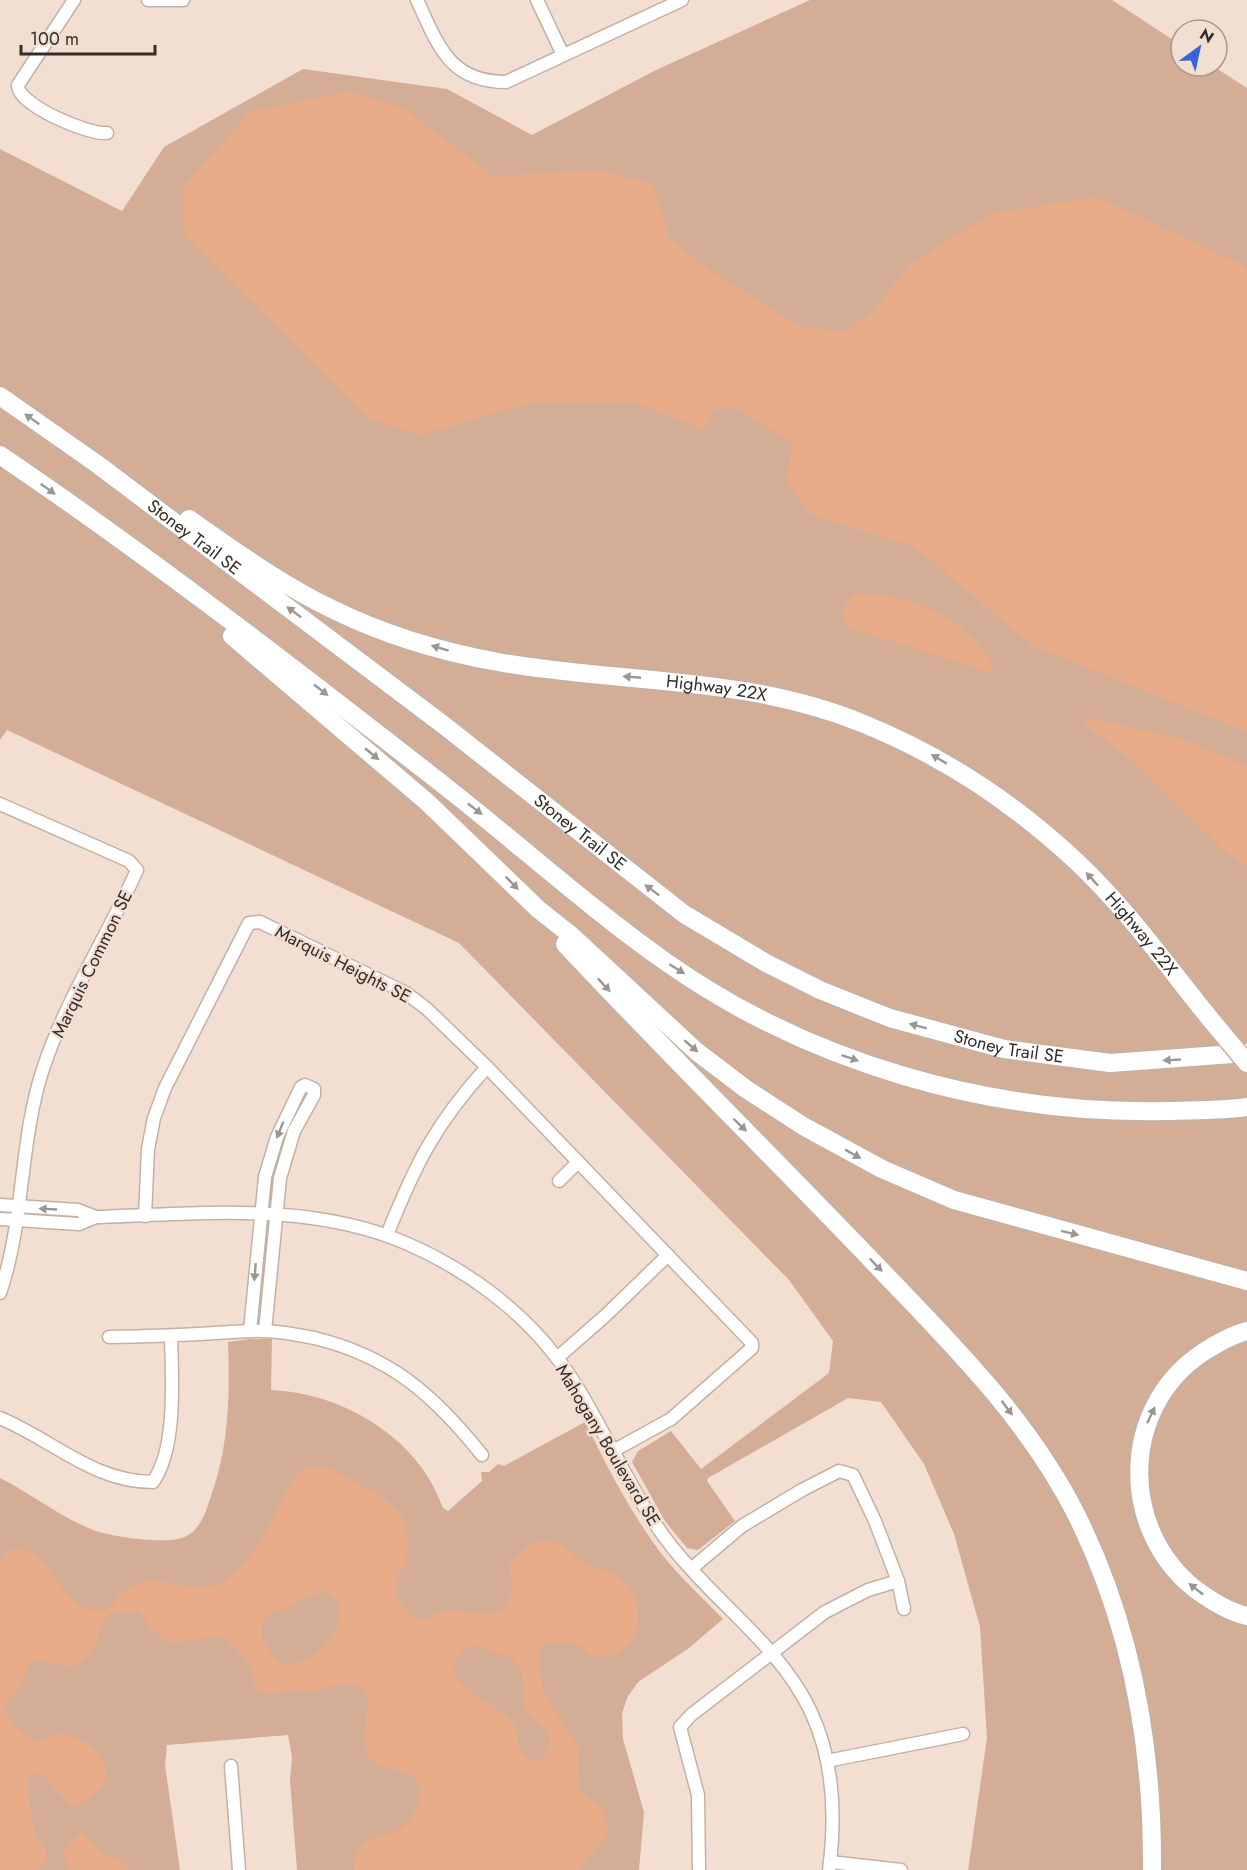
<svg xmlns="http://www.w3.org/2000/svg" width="1247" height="1870" font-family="Jost,sans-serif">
<rect width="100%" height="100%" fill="#f3dfd2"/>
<g fill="#d3ad96">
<polygon points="810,0 1112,0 1181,45 1181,66 1213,66 1247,88 1247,1870 968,1870 987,1738 980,1627 954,1534 924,1464 881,1402 848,1398 708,1478 707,1481 735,1521 698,1550 687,1548 665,1521 632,1462 638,1451 671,1431 701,1469 829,1373 833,1341 789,1280 459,943 7,730 0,740 0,149 122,211 164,147 303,69 447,89 532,135 656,70"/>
<path d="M250,1339H272L271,1390C343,1393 419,1438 443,1508L448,1511L482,1481L481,1472H489L498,1464L504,1466L585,1422C609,1470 634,1520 668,1562C685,1582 705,1600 723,1619L689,1648L638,1682L627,1698L622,1714L623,1739L644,1812L639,1870H297L290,1781L292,1757L288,1735L167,1745L165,1765L180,1870H0V1478C32,1494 61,1518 96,1531C113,1537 164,1544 182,1538C199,1532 205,1515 210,1499C229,1447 230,1397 228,1342Z"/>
</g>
<g fill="#e8ad88" fill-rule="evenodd">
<polygon points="349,91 403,108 493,176 602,170 653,185 668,237 709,270 801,327 845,331 872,313 910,265 990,214 1096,197 1243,265 1247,269 1247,732 1032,645 915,547 811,514 786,481 794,444 735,407 713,410 704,430 633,402 531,402 421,435 369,419 183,234 184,186 250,112"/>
<path d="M858,594C911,593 969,619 994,668L987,672L854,629L845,624C842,608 842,601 858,594Z"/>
<polygon points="1083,717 1179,738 1247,766 1247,867 1220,847 1132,760 1086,726"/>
<path d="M323,1466C341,1473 396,1501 403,1518C408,1530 410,1551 405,1563C403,1568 399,1571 397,1575C391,1595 404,1612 420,1621C428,1619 434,1613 441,1611C458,1607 510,1628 511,1593C511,1582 512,1576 508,1566C521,1547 545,1531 566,1548C574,1554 579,1561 588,1565C595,1568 603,1570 610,1573C635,1585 646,1614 632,1639C628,1646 621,1649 617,1655H592L580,1646L566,1642L546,1643L539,1647C536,1691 555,1714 579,1746L577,1786C583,1797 594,1800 601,1809C621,1833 590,1851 580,1870H354L357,1849C384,1824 411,1846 421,1789L413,1775L375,1763L368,1756L364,1744L368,1698L360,1685C343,1681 329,1687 312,1691C304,1692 296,1688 288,1690C272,1693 273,1697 256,1689C251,1663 242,1652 221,1636L168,1643L151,1629L140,1612H115C97,1618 101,1643 89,1655C83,1661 75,1664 68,1667L39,1660L30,1662L18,1691L3,1705C9,1723 20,1734 37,1742C44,1740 51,1734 59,1734C80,1733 115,1759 104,1782C99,1793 86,1800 75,1806C58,1799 55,1782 39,1773L28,1776C26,1785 33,1828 37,1837C40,1843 49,1850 46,1858C44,1862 40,1865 38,1870H0V1564L5,1553L13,1548C47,1547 58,1594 82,1607C89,1611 106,1612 112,1606C115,1604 116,1598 120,1595C125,1591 133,1586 139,1583C152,1576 181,1587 197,1588C249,1589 274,1508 298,1473L302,1469ZM325,1592C356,1605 332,1642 314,1656C312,1658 289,1665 284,1665C268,1654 249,1626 273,1612C279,1609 286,1610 291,1607C303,1600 311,1593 325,1592ZM479,1646C488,1651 508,1656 513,1660C532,1674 516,1696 527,1712C534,1723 546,1725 551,1739L544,1758L537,1761C511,1755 523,1737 512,1721C499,1703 438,1686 459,1656C463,1650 471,1647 479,1646Z"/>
<polygon points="83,1833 99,1851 120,1860 130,1870 69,1870 63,1852 75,1836"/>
</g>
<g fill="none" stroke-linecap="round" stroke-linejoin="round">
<defs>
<g id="minor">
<path d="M74,0L18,85C17,105 89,135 107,133"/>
<polyline points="148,0 183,0"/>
<path d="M417,0C438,45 449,82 506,82L682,0"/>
<polyline points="537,0 563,55"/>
<path d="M0,804L129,861L137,870C107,937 66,999 43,1069C19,1142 25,1220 0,1293"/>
<polyline points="559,1181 578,1162"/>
<polyline points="0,1205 78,1210 96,1217"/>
<polyline points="145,1216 148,1149 154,1118 165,1088 249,923 260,922 406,993 427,1009 487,1067 752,1343 752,1348 671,1419 613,1451"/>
<path d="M0,1219L79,1224L96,1217C199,1214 311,1201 408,1244C465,1269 519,1308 557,1358C576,1382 591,1411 606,1438C627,1476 645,1513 672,1547C716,1603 780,1646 811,1712C834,1761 836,1817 829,1870"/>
<path d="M387,1235C415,1165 435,1124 487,1067"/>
<polyline points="250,1331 265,1177 277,1137 301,1087 305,1085 314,1089 314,1095 294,1131 280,1178 265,1331"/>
<path d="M109,1337C157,1337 203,1334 251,1331C272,1330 293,1334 314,1338C390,1356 434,1395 482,1455"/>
<polyline points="557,1358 605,1316 668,1255"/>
<path d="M0,1418C53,1440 93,1482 153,1482C177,1448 172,1378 171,1337"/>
<polyline points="691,1569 742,1526 802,1490 839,1471 853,1475 875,1521 898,1581"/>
<polyline points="827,1761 963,1734"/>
<polyline points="231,1766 239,1870"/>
<polyline points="830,1862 901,1870"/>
<polyline points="699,1870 698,1795 680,1727 691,1715 825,1612 868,1590 898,1581 904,1609"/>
</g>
<g id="highway">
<path id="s1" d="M0,396L97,464L441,723L684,914L766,963L820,990L890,1018L1004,1049L1110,1063L1247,1053"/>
<path d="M0,455C149,556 291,666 432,776C511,837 585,905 666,962C811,1064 991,1115 1167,1111C1193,1110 1221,1111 1247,1107"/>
<path id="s2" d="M189,519C235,551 283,586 334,610C385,635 442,652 498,662C621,684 746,675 864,724C943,756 1015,804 1077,862C1127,909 1168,967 1211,1020"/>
<polyline points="232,636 427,802 538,909 572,936 696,1051 746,1089 803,1126 882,1169 954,1200 1247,1281"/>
<path d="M565,944C668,1054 775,1159 879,1268C952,1344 1029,1420 1077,1516C1132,1627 1153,1747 1152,1870"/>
<path d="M1247,1331C1231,1335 1216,1344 1202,1353C1120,1408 1119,1529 1195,1589C1210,1600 1228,1612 1247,1616"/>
</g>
</defs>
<use href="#minor" stroke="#c4b1a5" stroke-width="15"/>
<use href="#highway" stroke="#c4b1a5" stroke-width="21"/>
<use href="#minor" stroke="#fff" stroke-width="12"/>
<use href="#highway" stroke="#fff" stroke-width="18"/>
<defs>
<polyline id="highway-bridge" points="1211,1020 1247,1063"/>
</defs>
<use href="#highway-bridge" stroke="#c4b1a5" stroke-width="21" stroke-linecap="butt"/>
<use href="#highway-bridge" stroke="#fff" stroke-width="18"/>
</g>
<defs><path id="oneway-solid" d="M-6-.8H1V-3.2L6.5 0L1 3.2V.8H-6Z" transform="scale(1.5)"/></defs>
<g fill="#9a9694">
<use href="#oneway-solid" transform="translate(32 419) rotate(-145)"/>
<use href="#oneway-solid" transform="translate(48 489) rotate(36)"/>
<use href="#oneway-solid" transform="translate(294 612) rotate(-143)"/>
<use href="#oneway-solid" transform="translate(440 648) rotate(-163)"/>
<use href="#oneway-solid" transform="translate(632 677) rotate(-175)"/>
<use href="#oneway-solid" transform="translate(321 690) rotate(38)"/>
<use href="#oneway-solid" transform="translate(372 754) rotate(40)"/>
<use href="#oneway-solid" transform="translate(939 759) rotate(-149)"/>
<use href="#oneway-solid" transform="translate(475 809) rotate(38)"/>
<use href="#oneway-solid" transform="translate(1092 879) rotate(-132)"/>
<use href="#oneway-solid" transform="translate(512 883) rotate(45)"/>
<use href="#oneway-solid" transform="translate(652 890) rotate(-143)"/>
<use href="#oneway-solid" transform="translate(677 969) rotate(32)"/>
<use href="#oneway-solid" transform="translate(604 985) rotate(47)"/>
<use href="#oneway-solid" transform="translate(918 1026) rotate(-165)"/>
<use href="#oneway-solid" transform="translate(691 1046) rotate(41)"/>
<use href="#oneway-solid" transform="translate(850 1058) rotate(19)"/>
<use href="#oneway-solid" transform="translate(1172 1060) rotate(177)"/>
<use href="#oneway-solid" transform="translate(740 1125) rotate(44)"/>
<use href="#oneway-solid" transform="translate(280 1130) rotate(112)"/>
<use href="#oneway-solid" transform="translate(853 1154) rotate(29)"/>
<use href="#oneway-solid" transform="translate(48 1209) rotate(-177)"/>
<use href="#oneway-solid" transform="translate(1070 1233) rotate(14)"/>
<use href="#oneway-solid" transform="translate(876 1265) rotate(46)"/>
<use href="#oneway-solid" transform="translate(255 1272) rotate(95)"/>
<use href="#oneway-solid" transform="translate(1007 1408) rotate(53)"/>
<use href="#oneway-solid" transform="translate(1151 1415) rotate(-65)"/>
<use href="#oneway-solid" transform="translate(1196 1589) rotate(-142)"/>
</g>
<g text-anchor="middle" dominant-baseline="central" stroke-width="5" stroke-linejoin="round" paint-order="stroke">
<g font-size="18" fill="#342d28" stroke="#f3dfd2">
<text stroke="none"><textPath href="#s1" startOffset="240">Stoney Trail SE</textPath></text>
<text stroke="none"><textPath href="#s2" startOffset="564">Highway 22X</textPath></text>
<text stroke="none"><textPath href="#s1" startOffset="726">Stoney Trail SE</textPath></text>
<text stroke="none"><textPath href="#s2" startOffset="1068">Highway 22X</textPath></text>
<text transform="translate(92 964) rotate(-64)">Marquis Common SE</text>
<text transform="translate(343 964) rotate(27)">Marquis Heights SE</text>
<text stroke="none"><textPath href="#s1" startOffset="1212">Stoney Trail SE</textPath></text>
<text transform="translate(608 1445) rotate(59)">Mahogany Boulevard SE</text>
</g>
</g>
<g transform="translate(1199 48) rotate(33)"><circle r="28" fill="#f3dfd2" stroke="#a7988e" stroke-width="1.5"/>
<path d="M0-4.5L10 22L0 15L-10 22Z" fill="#3468d7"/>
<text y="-9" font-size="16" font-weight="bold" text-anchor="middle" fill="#342d28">N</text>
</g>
<path d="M21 45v9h134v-9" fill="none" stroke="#342d28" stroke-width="3"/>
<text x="30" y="45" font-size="18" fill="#342d28" stroke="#f3dfd2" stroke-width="4.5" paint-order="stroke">100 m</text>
</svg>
